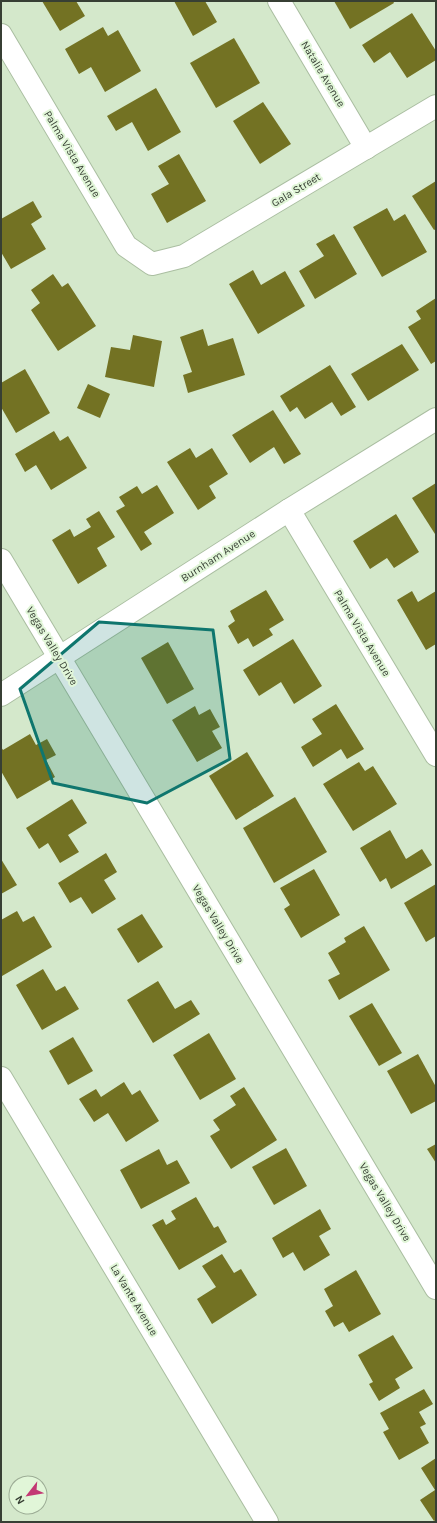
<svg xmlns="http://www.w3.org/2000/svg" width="437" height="1523" font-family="Karla,sans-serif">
<rect width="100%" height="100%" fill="#d4e8cb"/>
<g fill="#737223">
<polygon points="42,1 76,1 85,16 60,31"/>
<polygon points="174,1 205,1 217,22 193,36"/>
<polygon points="334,1 393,1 394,3 350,29"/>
<polygon points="412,13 436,51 436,60 407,78 390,52 374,63 362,45"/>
<polygon points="103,27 108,36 118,30 141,71 105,92 91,67 79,74 65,49"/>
<polygon points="234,38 260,83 216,108 190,63"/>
<polygon points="156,88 181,132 148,151 132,122 116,131 107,116"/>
<polygon points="263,102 291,144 260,164 233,121"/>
<polygon points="179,154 206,201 167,223 151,194 169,184 158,166"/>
<polygon points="436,181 436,229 434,230 412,196"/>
<polygon points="33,201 42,217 31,224 46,249 11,269 1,252 1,219"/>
<polygon points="387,208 394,221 405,214 427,252 382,277 353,227"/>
<polygon points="334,234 357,274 315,299 299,271 324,256 316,244"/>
<polygon points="253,270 261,285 285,271 305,306 258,334 229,284"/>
<polygon points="53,274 62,287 68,283 96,326 58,351 31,310 40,303 31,290"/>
<polygon points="436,298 436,361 431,364 408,327 421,319 416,311"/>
<polygon points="203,329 208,346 233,338 245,375 188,393 183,375 192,372 180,337"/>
<polygon points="133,335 162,341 154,387 105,377 111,347 130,350"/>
<polygon points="402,344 419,370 368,401 351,374"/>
<polygon points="330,365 356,407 341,416 332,402 305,419 297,407 290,412 280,396"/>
<polygon points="25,369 50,413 16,433 1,407 1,383"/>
<polygon points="88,384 110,394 100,418 77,408"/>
<polygon points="273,410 301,454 284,464 274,447 250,463 232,435"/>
<polygon points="54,431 60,441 68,436 87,468 51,490 36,465 25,472 15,454"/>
<polygon points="190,448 196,458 212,448 228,474 209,486 216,498 198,510 167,462"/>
<polygon points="436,483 436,533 435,534 412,498"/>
<polygon points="157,485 174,513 144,532 152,544 141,551 116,511 125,506 119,497 137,486 142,494"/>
<polygon points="99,511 115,537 97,548 107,566 78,584 52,540 70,529 74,537 91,527 86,519"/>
<polygon points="396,514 419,552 394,568 387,558 370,569 353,541"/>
<polygon points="266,590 284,620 269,629 273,635 253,647 248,638 238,644 228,626 235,621 230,611"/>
<polygon points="412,591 418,602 436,591 436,644 426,650 397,600"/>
<polygon points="293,639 322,686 294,704 281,682 259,696 243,670"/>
<polygon points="168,642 194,689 167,704 141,658"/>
<polygon points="336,704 364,749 347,759 341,749 313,767 301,747 322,734 312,719"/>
<polygon points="195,706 199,715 210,709 220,727 212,731 222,748 197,762 172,720"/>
<polygon points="30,734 36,745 47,739 56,755 46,760 55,777 17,799 1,771 1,747 3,750"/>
<polygon points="247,752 274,796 236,820 209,776"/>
<polygon points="359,762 365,771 373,766 397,804 353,831 323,784"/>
<polygon points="295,797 327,852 274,883 243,828"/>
<polygon points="72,799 87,823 68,835 79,852 60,863 48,843 39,849 26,828"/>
<polygon points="390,830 406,859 422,849 432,865 391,889 386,878 380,882 360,848"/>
<polygon points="106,853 117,872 104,880 116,899 92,914 81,897 70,903 58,883"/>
<polygon points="1,859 17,885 1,894"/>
<polygon points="314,869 340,915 301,938 284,909 290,905 280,888"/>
<polygon points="436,884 436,936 426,942 404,903"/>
<polygon points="17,911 23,922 34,916 52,947 2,976 1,920"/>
<polygon points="142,914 163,947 138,963 117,929"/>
<polygon points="364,926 390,970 339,1000 328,980 340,974 328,953 346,942 344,938"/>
<polygon points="43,969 56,991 65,986 79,1009 42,1030 16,985"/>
<polygon points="158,981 175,1009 191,1000 200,1014 153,1043 127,1000"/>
<polygon points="372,1003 402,1053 379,1066 349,1016"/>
<polygon points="209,1033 236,1079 200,1100 173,1055"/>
<polygon points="73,1037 93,1071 68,1085 49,1051"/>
<polygon points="418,1054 436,1087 436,1101 411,1114 387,1071"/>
<polygon points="124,1082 132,1095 140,1090 159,1121 126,1142 108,1113 94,1122 79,1099 96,1089 101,1097"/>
<polygon points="244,1087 277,1140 231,1169 210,1136 220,1130 213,1120 236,1105 230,1096"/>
<polygon points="436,1144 436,1163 427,1149"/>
<polygon points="286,1148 307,1186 274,1205 252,1167"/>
<polygon points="159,1149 167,1165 177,1160 190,1183 141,1209 120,1170"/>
<polygon points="196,1197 214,1228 218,1226 227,1242 179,1270 152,1225 163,1219 166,1225 176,1219 171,1211"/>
<polygon points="320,1209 331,1229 319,1236 330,1255 304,1271 293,1252 283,1258 272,1238"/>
<polygon points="222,1254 234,1273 241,1269 257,1295 212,1324 197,1299 216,1287 202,1266"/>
<polygon points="356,1270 381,1314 349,1332 343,1322 334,1327 325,1311 333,1306 324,1289"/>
<polygon points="393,1335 413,1368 395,1379 400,1388 379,1401 369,1384 373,1382 358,1355"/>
<polygon points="424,1389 433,1404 419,1412 426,1424 420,1427 429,1443 399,1460 383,1432 389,1429 380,1413"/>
<polygon points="436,1458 436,1520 434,1521 420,1500 435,1490 421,1468"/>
</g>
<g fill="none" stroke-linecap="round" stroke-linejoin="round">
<defs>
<g id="minor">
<polyline points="279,1 366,148"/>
<polyline points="1,35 126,246 152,264 184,256 436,106"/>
<polyline points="289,510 436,755"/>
<polyline points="1,560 436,1288"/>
<polyline points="1,695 289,510 436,419"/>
<polyline points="1,1078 267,1522"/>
</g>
</defs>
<use href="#minor" stroke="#aabea1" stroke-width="24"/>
<use href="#minor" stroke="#fff" stroke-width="22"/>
</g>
<path fill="#0f766e" fill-opacity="0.2" stroke="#0f766e" stroke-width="3" stroke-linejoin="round" d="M99,622L213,630L230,759L147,803L53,783L20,689Z"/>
<g text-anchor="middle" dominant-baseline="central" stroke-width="4" stroke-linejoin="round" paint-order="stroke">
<g font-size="11" fill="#373f34" stroke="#e1f6d8">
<text transform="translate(323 74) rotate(59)">Natalie Avenue</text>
<text transform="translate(72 154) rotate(59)">Palma Vista Avenue</text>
<text transform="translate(296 190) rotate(-31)">Gala Street</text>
<text transform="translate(218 556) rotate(-33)">Burnham Avenue</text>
<text transform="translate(362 633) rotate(59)">Palma Vista Avenue</text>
<text transform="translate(52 646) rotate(59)">Vegas Valley Drive</text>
<text transform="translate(218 924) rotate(59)">Vegas Valley Drive</text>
<text transform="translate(385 1202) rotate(59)">Vegas Valley Drive</text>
<text transform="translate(134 1300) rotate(59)">La Vante Avenue</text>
</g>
</g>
<rect width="437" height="1523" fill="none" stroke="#373f34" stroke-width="4"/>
<g transform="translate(28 1495) rotate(239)"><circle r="19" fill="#e1f6d8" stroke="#9dad96"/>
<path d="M0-3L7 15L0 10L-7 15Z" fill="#c33974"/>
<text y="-6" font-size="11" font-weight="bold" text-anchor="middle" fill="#373f34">N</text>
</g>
</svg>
